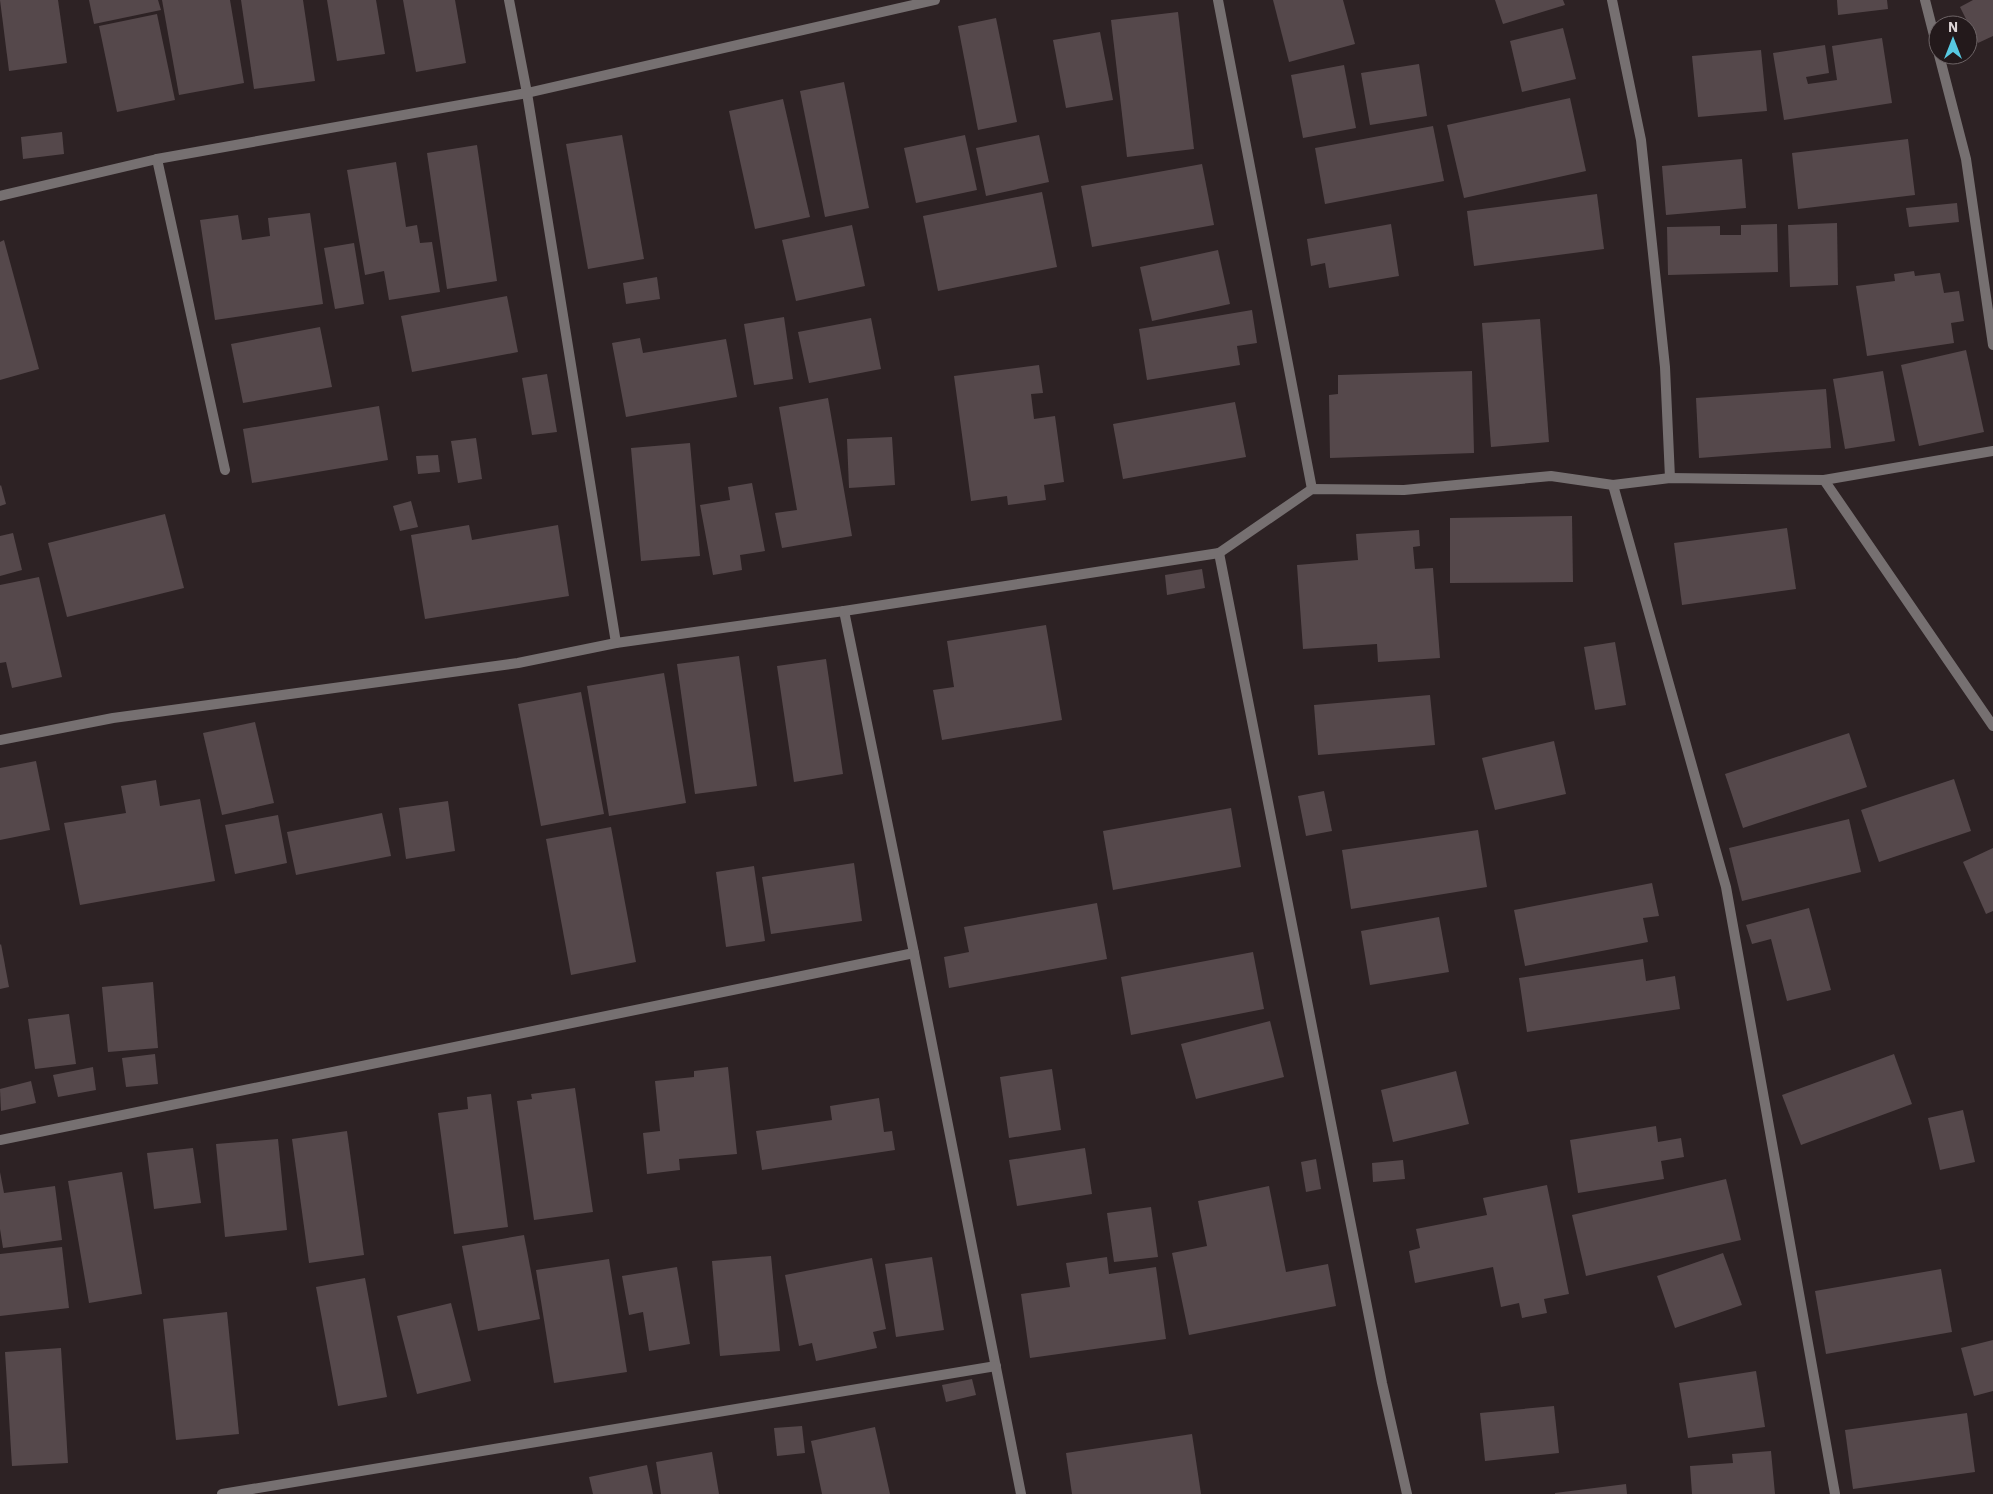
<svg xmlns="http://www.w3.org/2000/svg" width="1993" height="1494" font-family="'IBM Plex Sans',sans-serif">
<rect width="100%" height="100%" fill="#2d2224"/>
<g fill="#55484b">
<polygon points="0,0 58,0 67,63 9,71"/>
<polygon points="89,0 158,0 161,10 94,24"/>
<polygon points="162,0 230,0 244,83 179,95"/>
<polygon points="241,0 303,0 315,81 254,89"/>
<polygon points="327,0 376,0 385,54 337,61"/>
<polygon points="403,0 455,0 466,63 416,72"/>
<polygon points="1273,0 1343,0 1355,44 1289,62"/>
<polygon points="1495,0 1563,0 1565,5 1503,24"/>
<polygon points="1837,0 1887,0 1888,9 1838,15"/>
<polygon points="1973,0 1993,0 1993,36 1978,43 1960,7"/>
<polygon points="1178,12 1194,149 1127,157 1111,20"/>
<polygon points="157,14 175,100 117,112 99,26"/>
<polygon points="996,18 1017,122 978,130 958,26"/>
<polygon points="1563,28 1576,79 1522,92 1510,41"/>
<polygon points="1100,32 1113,100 1066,108 1053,40"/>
<polygon points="1882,38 1892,103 1784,120 1773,53 1825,45 1829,73 1806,77 1808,84 1837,80 1832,46"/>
<polygon points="1761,50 1767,111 1698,117 1692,56"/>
<polygon points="1419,64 1427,116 1370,125 1361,73"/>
<polygon points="1344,65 1356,128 1303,138 1291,75"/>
<polygon points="844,82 869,208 825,217 800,91"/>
<polygon points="1570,98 1586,171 1464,198 1447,125"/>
<polygon points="783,99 810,217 755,229 729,111"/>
<polygon points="1433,126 1444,181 1325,204 1315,148"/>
<polygon points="62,132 64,154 23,159 21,137"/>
<polygon points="622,135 644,259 588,269 566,144"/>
<polygon points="965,135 977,190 916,203 904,148"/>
<polygon points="1039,135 1049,182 986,196 976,148"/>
<polygon points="1908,139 1915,195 1798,209 1792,153"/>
<polygon points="477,145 497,281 447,289 427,153"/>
<polygon points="1742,159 1746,208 1666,215 1662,166"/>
<polygon points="396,162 406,227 417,225 420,243 432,242 440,292 389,300 384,271 365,275 347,170"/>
<polygon points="1202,164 1214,225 1092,247 1081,186"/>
<polygon points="1042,192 1057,267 938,291 923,216"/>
<polygon points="1597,194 1604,249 1474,266 1467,211"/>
<polygon points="1957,203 1959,222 1909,227 1906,208"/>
<polygon points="310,213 323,304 215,320 200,220 238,215 242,240 270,236 268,218"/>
<polygon points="1837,223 1838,285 1790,287 1788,225"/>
<polygon points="1391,224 1399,276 1329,288 1325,263 1311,266 1307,239"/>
<polygon points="1777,224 1778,272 1668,275 1667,227 1720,226 1720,235 1741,235 1741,225"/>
<polygon points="852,225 865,286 796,301 782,240"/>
<polygon points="4,240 39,369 0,380 0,242"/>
<polygon points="354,243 364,304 335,309 324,248"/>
<polygon points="1218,250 1230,304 1152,321 1140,267"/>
<polygon points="1914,271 1915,276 1940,273 1944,293 1959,291 1964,321 1951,323 1954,343 1867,356 1856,286 1895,281 1894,274"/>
<polygon points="657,277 660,299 626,304 623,283"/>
<polygon points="507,296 518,352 412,372 401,316"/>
<polygon points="1252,310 1257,343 1237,346 1240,365 1147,380 1139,329"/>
<polygon points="784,317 793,379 754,385 744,324"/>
<polygon points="871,318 881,369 809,383 798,332"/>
<polygon points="1540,319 1549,442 1491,447 1482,323"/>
<polygon points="320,327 332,387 243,403 231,344"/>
<polygon points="640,338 643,353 726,339 737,397 626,417 612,343"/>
<polygon points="1966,350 1984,432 1919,446 1901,365"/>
<polygon points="1039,365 1043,393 1031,394 1034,419 1055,416 1064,482 1044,485 1046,500 1008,505 1007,496 971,501 954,376"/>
<polygon points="1472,371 1474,453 1330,458 1329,395 1338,394 1338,375"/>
<polygon points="1883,371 1895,441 1845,449 1833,379"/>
<polygon points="547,374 557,432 532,435 522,378"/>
<polygon points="1826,389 1831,448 1699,458 1696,398"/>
<polygon points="828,398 852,536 782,548 775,513 797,510 779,407"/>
<polygon points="1235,402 1246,457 1123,479 1113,424"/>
<polygon points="379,406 388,460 252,483 243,429"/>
<polygon points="892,437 895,485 849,488 847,439"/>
<polygon points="476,438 482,479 458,483 451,441"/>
<polygon points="690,443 700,556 641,561 631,448"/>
<polygon points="438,455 440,472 418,474 416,456"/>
<polygon points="752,483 765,551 740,555 742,570 713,575 700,505 730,500 728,487"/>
<polygon points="1,485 6,504 0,506 0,486"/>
<polygon points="411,501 418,527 400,531 393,506"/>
<polygon points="165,514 184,588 67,617 48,543"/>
<polygon points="1572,516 1573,582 1450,583 1450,518"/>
<polygon points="469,525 472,540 558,525 569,596 425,619 411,535"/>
<polygon points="1787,528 1796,589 1682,605 1674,543"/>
<polygon points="1419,530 1420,546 1413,547 1415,569 1433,568 1440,658 1378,662 1377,644 1303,649 1297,565 1358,560 1356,534"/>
<polygon points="13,533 22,570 0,576 0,536"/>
<polygon points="1202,569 1205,588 1167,595 1165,575"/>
<polygon points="39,577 62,677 12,688 6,662 0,663 0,585"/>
<polygon points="1046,625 1062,720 942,740 933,690 954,687 947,641"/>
<polygon points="1615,642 1626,705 1595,710 1584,647"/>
<polygon points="739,656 757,786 695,794 677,664"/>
<polygon points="826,659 843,774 794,782 777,666"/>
<polygon points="664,673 686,803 609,816 587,686"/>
<polygon points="581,692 604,814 541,826 518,704"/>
<polygon points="1430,695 1435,745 1318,755 1314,705"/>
<polygon points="255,722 274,803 222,815 203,733"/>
<polygon points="1849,733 1867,787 1743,828 1725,774"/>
<polygon points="1554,741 1566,794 1495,810 1482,758"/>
<polygon points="36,761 50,830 0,840 0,768"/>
<polygon points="1954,779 1971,831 1879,862 1861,810"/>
<polygon points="156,780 160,806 200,799 215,881 80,905 64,823 126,813 121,786"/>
<polygon points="1324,791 1332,831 1306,836 1298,796"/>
<polygon points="448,801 455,851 406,859 399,808"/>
<polygon points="1231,808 1241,867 1113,890 1103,831"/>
<polygon points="382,813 391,856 296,875 287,832"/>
<polygon points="278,815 287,863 235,874 225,825"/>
<polygon points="1849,819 1861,872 1742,901 1729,848"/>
<polygon points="611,827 636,962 571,975 546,839"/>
<polygon points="1478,830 1487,887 1351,909 1342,850"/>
<polygon points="1993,848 1993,911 1986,914 1963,862"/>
<polygon points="854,863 862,921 771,934 762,877"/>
<polygon points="754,866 765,941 726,947 716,872"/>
<polygon points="1652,883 1659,916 1643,918 1648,942 1525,966 1514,910"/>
<polygon points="1097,903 1107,959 949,988 944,957 969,952 964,927"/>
<polygon points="1809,908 1831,990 1787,1001 1771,939 1752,944 1746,925"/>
<polygon points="1439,917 1449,972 1370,985 1361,931"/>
<polygon points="1,944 9,987 0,989 0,945"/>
<polygon points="1253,952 1264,1009 1131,1035 1121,977"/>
<polygon points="1643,959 1646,981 1675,976 1680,1009 1527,1032 1519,978"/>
<polygon points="153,982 158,1048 108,1052 102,987"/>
<polygon points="69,1014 76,1064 35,1069 28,1019"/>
<polygon points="1270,1021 1284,1077 1196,1099 1181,1044"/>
<polygon points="155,1054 158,1084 126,1087 122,1058"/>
<polygon points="1894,1054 1912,1104 1801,1145 1782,1095"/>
<polygon points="93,1067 96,1090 58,1097 53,1075"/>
<polygon points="728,1067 737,1154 679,1159 680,1170 647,1174 643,1133 660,1131 655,1081 694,1077 694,1071"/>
<polygon points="1052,1069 1061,1130 1009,1138 1000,1077"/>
<polygon points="1456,1071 1469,1124 1393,1142 1381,1090"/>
<polygon points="31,1081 36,1103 1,1111 0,1089"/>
<polygon points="575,1088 593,1212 534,1220 517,1101 532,1099 531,1094"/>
<polygon points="491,1094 508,1227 454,1234 438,1113 468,1109 467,1097"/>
<polygon points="879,1098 884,1132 892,1131 895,1150 762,1170 756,1131 832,1120 830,1106"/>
<polygon points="1963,1110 1975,1162 1940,1170 1928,1118"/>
<polygon points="1656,1126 1658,1142 1681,1138 1684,1157 1661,1161 1664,1179 1578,1193 1570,1140"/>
<polygon points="347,1131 364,1255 309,1263 292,1139"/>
<polygon points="278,1139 287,1230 225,1237 216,1144"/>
<polygon points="193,1148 201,1203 154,1209 147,1153"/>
<polygon points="1085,1148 1092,1194 1017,1206 1009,1160"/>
<polygon points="1316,1159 1321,1189 1306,1192 1301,1162"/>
<polygon points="1403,1160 1405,1179 1373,1182 1372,1163"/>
<polygon points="0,1172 4,1193 55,1186 62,1240 3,1248 0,1229"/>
<polygon points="122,1172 142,1294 89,1303 68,1181"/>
<polygon points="1726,1179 1741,1240 1586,1276 1572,1215"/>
<polygon points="1547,1185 1569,1294 1544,1299 1547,1313 1522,1318 1519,1303 1501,1307 1493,1267 1415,1283 1409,1251 1420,1248 1416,1229 1487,1215 1483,1198"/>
<polygon points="1269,1186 1286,1272 1328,1264 1336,1306 1189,1335 1172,1253 1207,1246 1198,1201"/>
<polygon points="1151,1207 1158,1257 1114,1262 1107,1213"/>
<polygon points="524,1235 540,1319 478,1331 462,1246"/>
<polygon points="62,1247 69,1308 0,1316 0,1254"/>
<polygon points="1723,1253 1742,1305 1675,1328 1657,1276"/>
<polygon points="771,1256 780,1351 720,1356 712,1261"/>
<polygon points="932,1257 944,1330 896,1337 885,1264"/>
<polygon points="1107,1257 1109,1274 1156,1267 1166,1339 1030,1358 1021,1294 1070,1287 1066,1263"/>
<polygon points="872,1258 886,1329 873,1332 877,1348 816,1361 812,1343 799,1346 785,1275"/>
<polygon points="609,1259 627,1372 554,1383 536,1270"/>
<polygon points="677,1267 690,1344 649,1351 643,1312 629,1315 622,1276"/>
<polygon points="1941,1269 1952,1332 1826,1354 1815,1291"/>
<polygon points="365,1278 387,1397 338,1406 316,1287"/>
<polygon points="451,1303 471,1381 417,1394 397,1316"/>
<polygon points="227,1312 239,1434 176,1440 163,1319"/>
<polygon points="1993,1340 1993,1391 1974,1396 1961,1348"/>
<polygon points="61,1348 68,1463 12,1466 5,1352"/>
<polygon points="1756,1371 1765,1427 1688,1438 1679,1383"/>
<polygon points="972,1379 976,1395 946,1402 942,1385"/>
<polygon points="1554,1406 1559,1453 1485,1461 1480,1413"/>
<polygon points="1967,1413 1975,1472 1853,1489 1845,1430"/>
<polygon points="802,1426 805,1453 777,1456 774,1428"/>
<polygon points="875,1427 890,1494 822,1494 811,1441"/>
<polygon points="1192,1434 1201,1494 1072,1494 1066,1453"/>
<polygon points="1771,1451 1775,1494 1692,1494 1690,1466 1733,1463 1732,1454"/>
<polygon points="712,1452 719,1494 661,1494 656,1462"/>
<polygon points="647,1465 653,1494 593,1494 589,1477"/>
<polygon points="1626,1484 1627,1494 1555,1494 1555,1493"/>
</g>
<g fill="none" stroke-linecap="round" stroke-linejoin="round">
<polyline stroke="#767071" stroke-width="10" points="157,159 225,470"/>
<g stroke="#767071" stroke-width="10">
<polyline points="509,0 527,93 616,643"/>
<polyline points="1218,0 1312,489"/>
<polyline points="1612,0 1641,140 1665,367 1670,478"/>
<polyline points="1925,0 1938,51"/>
<polyline points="1939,55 1966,159 1993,345"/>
<polyline points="0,196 157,159 527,93 935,0"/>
<polyline points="1824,480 1993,726"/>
<polyline points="1613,485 1726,887 1835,1494"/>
<polyline points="1219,553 1382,1383 1407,1494"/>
<polyline points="844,611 914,953 1021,1494"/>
<polyline points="0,740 113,718 518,663 616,643 844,611 1219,553 1312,489 1404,490 1551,476 1613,485 1670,478 1824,480 1993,451"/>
<polyline points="0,1140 914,953"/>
<polyline points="222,1494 996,1366"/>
</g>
</g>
<g transform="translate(1953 40)"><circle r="24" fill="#23191b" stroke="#6d6466"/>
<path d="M0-4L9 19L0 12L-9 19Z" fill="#57c9e2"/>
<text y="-8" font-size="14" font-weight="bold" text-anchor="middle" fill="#ddd5d6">N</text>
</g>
</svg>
